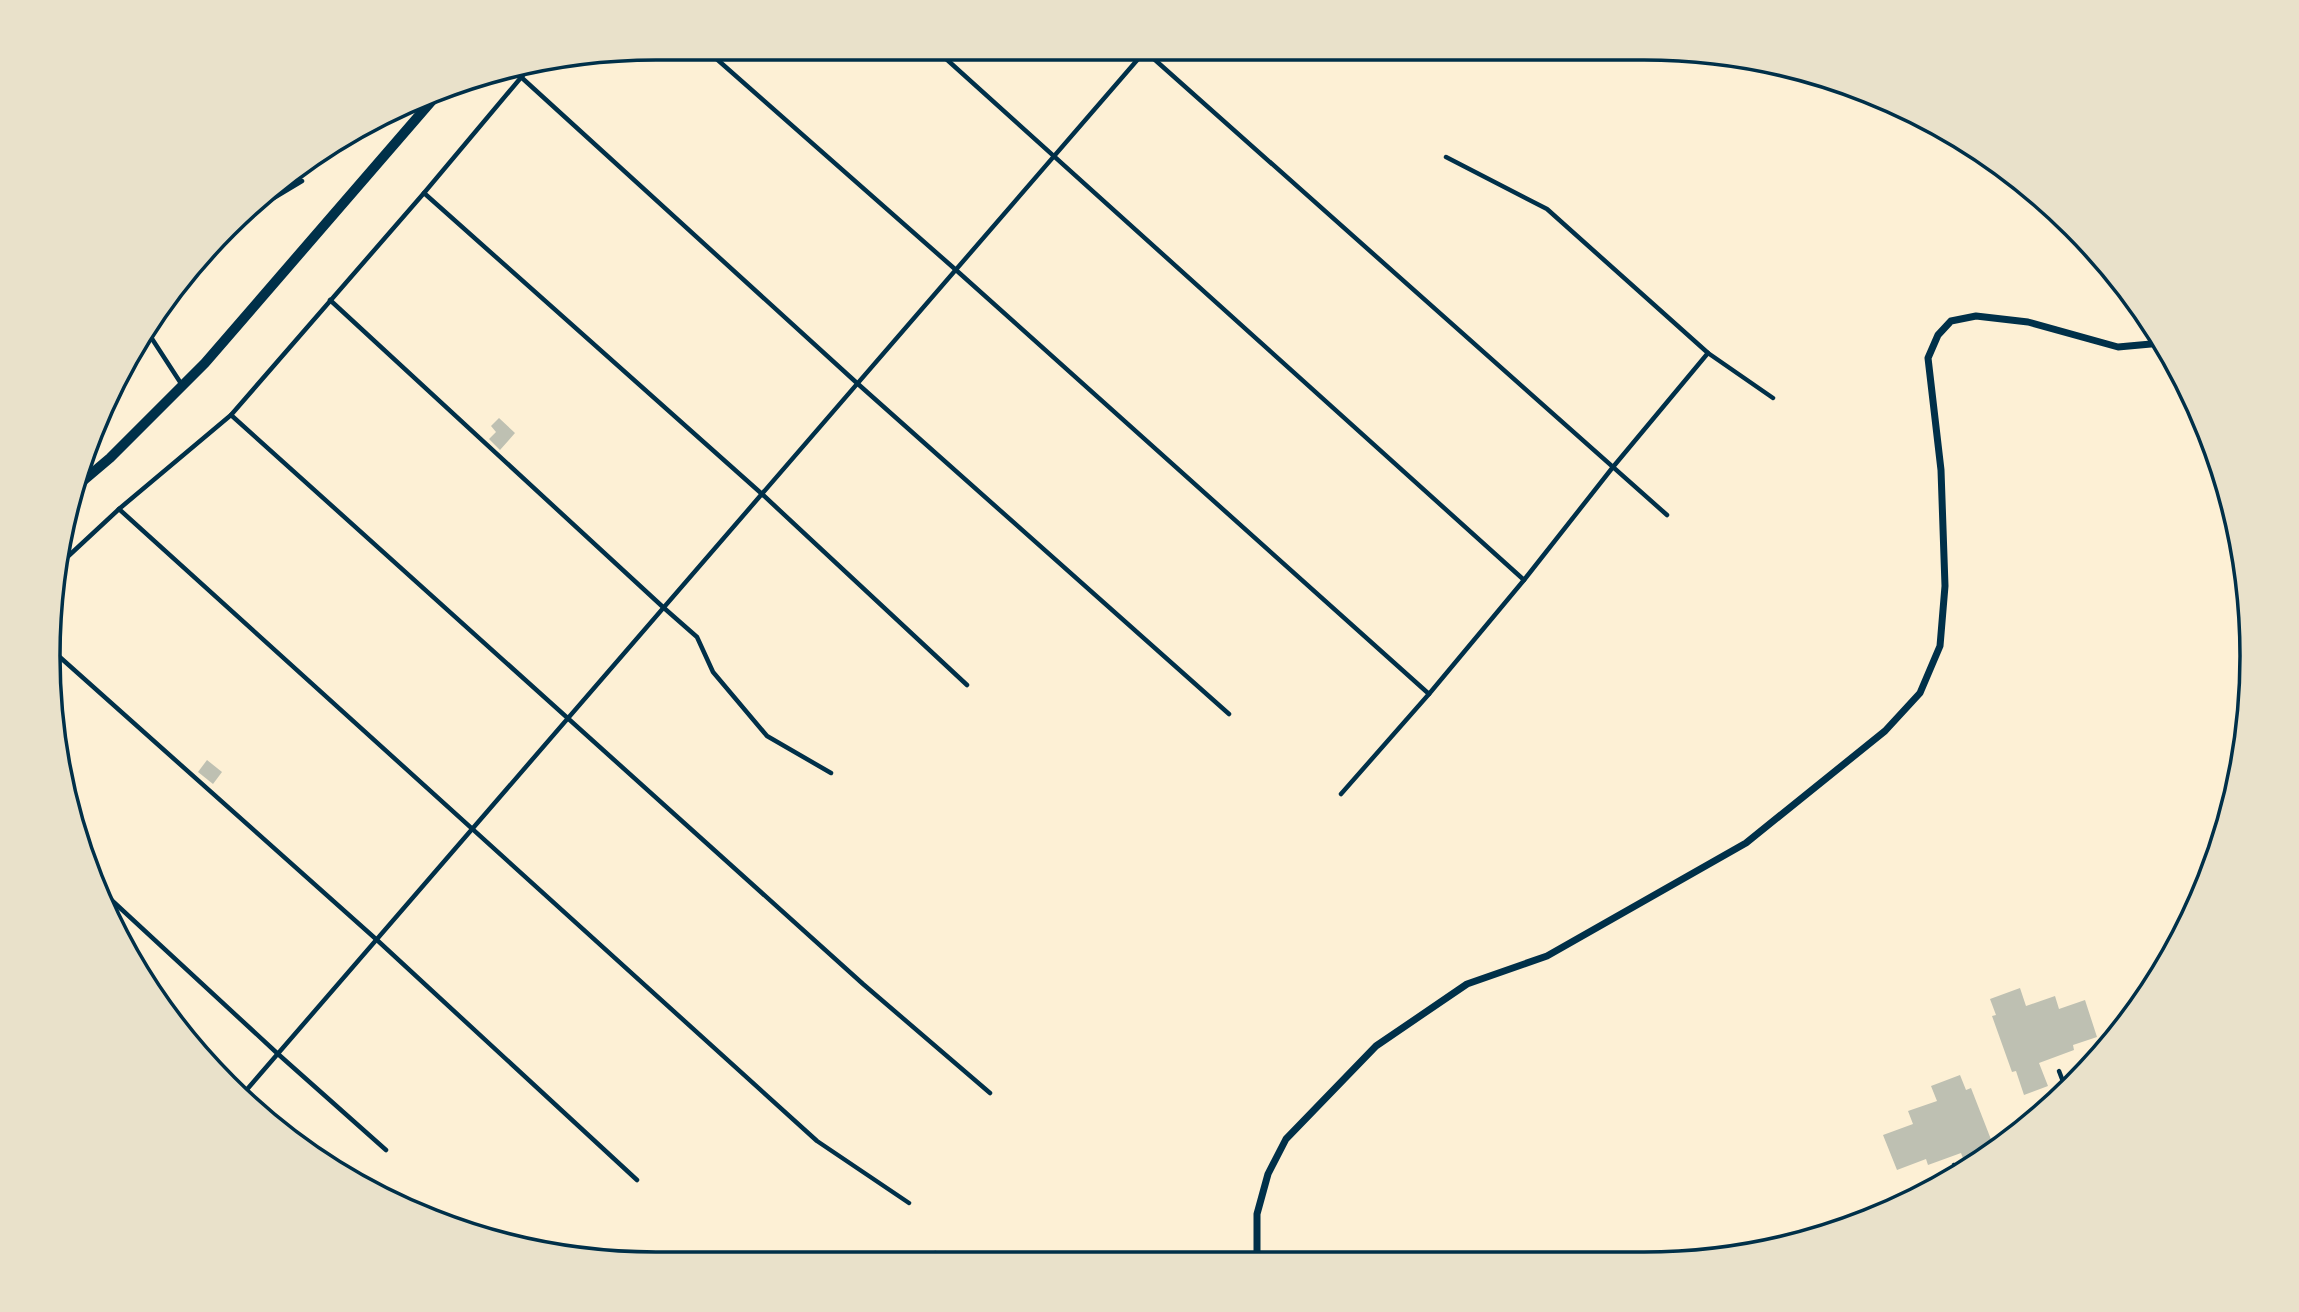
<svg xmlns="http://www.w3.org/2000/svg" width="2299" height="1312" font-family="'Nunito Sans',sans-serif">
<rect width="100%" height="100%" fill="#fdf0d5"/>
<g fill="#bec0b2">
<polygon points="499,418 515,433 500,450 489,439 496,432 491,426"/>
<polygon points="207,760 222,772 213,784 198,772"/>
<polygon points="2020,988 2026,1006 2055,996 2059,1009 2085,1000 2097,1037 2073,1045 2074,1050 2039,1063 2048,1086 2024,1095 2016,1071 2012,1072 1992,1016 1996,1015 1990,999"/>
<polygon points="1960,1075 1966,1090 1971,1088 1992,1142 1986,1144 1990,1155 1967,1169 1961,1153 1928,1165 1926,1159 1897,1170 1883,1135 1913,1124 1908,1111 1937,1101 1931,1086"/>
<polygon points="1729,1246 1730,1258 1701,1260 1700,1250"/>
<polygon points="935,1250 954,1262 927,1262"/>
</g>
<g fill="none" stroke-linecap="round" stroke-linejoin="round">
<g stroke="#003049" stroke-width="4.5">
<polyline points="703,47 956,270 1429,694"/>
<polyline points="934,48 1524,580"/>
<polyline points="521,77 858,384 1229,714"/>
<polyline points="1446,157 1547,209 1708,353 1773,398"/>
<polyline points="424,193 762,494 967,685"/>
<polyline points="247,214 302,181"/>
<polyline points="330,300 664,608 697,637 713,672 767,736 831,773"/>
<polyline points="145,328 182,385"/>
<polyline points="231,415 863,984 990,1093"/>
<polyline points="119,509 817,1141 909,1203"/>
<polyline points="62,562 119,509 231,415 424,193 529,68"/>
<polyline points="53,651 377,940 637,1180"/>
<polyline points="1341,794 1429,694 1524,580 1613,467 1708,353"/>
<polyline points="92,882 278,1054 386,1150"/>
<polyline points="2059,1071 2067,1092"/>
<polyline points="243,1094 1145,51 1667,515"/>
<polyline points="1954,1165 1957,1174"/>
</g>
<polyline stroke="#003049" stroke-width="7" points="1257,1261 1257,1214 1268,1174 1286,1139 1376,1046 1467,984 1547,956 1746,843 1885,731 1920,693 1940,646 1945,586 1941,470 1928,358 1938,335 1951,321 1976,316 2028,322 2118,347 2162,343"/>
<polyline stroke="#003049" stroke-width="10" points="71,491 110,458 205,363 442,89"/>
</g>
<path d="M0 0H2299V1312H0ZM656 60H1644A596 596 0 0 1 2240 656V656A596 596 0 0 1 1644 1252H656A596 596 0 0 1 60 656V656A596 596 0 0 1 656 60Z" fill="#e9e1ca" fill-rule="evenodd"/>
<path fill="none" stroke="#003049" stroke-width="3.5" d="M656 60H1644A596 596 0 0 1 2240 656V656A596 596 0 0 1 1644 1252H656A596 596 0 0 1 60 656V656A596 596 0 0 1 656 60Z"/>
</svg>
